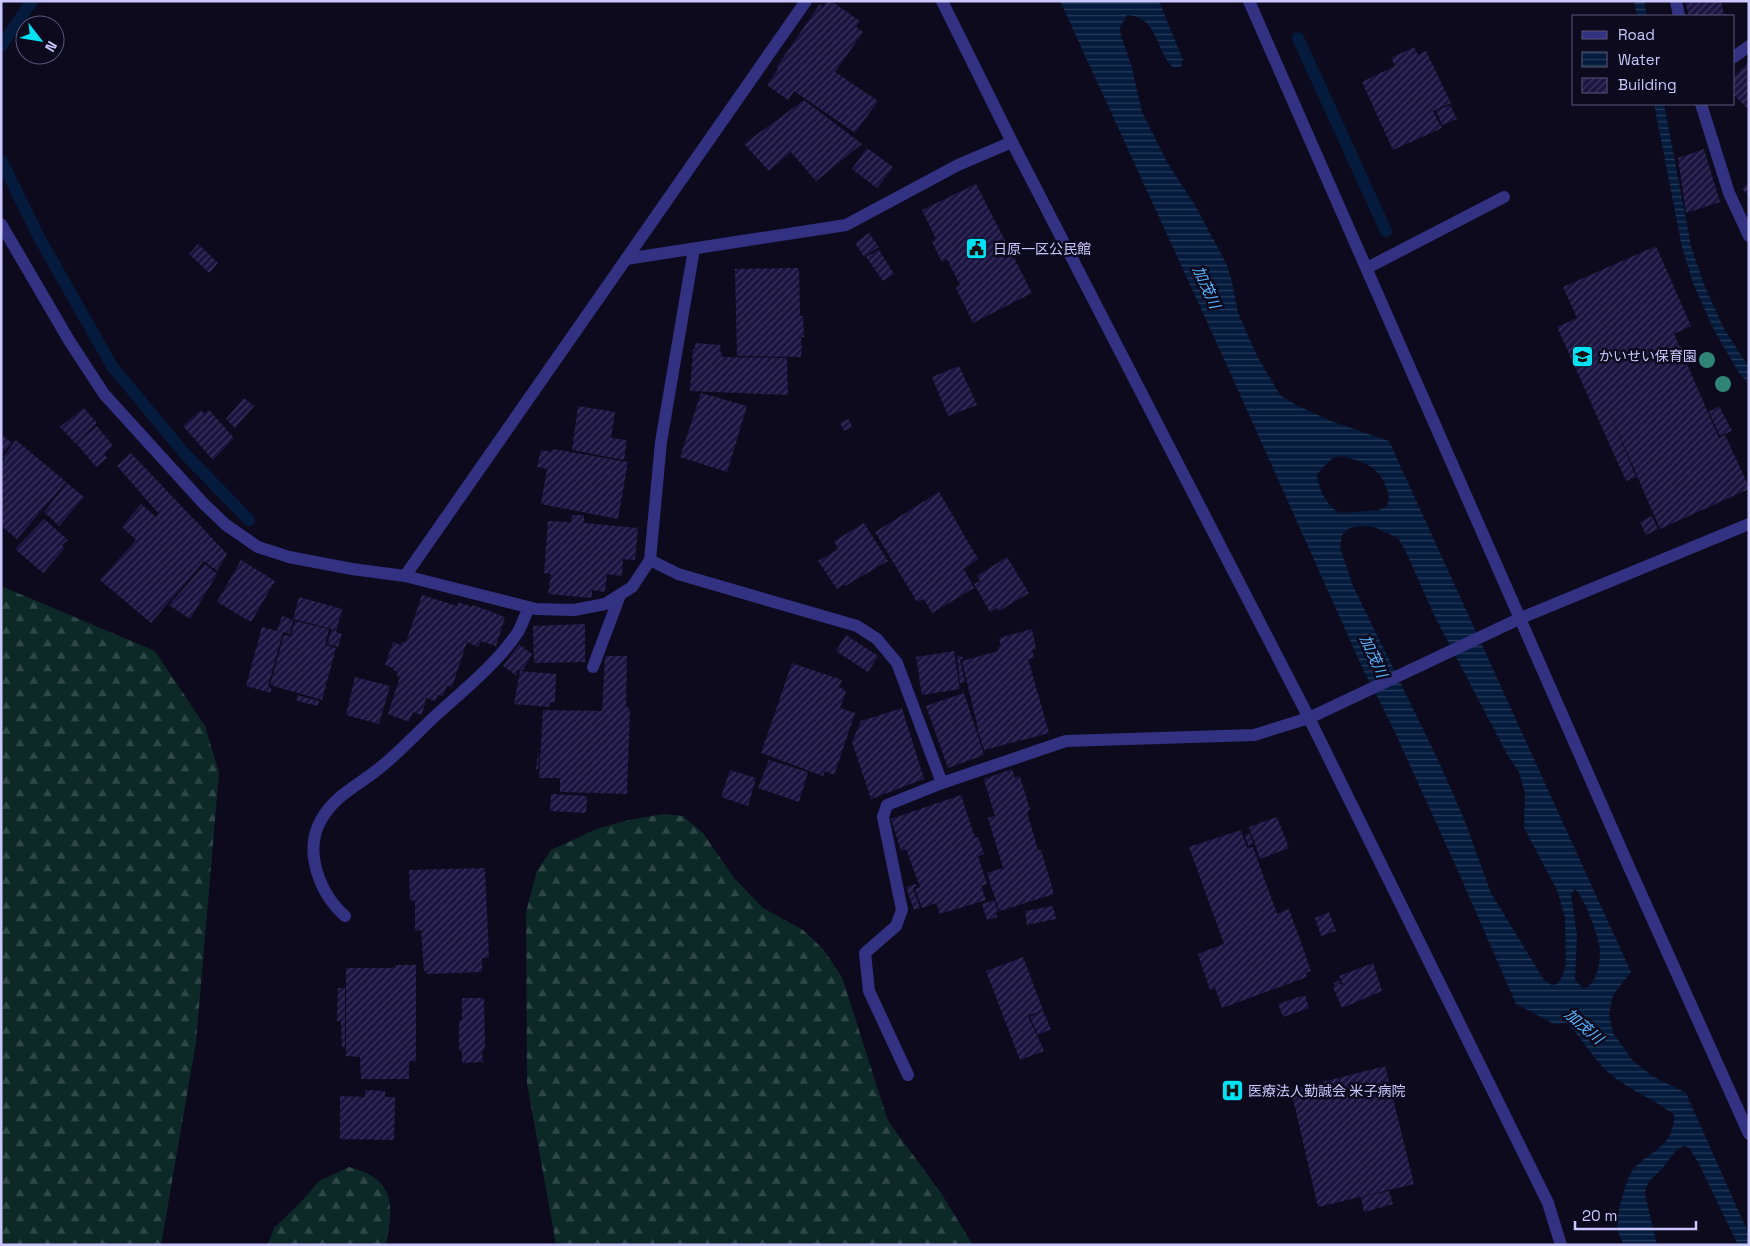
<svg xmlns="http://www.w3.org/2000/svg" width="1750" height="1246" font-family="'Space Grotesk','Noto Sans JP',sans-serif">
<defs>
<pattern id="forest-firs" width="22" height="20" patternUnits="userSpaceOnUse" patternTransform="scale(1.25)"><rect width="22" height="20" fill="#0d2927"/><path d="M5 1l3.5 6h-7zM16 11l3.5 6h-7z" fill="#2f4747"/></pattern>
<pattern id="water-rules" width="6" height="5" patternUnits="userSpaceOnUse" patternTransform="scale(1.25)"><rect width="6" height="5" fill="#051b3d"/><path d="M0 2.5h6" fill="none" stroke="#283b5a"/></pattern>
<pattern id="building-hatch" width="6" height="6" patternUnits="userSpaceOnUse" patternTransform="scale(1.25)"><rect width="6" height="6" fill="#1c1541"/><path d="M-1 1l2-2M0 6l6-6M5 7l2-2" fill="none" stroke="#3c365e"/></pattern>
</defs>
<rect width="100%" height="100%" fill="#0d0a1e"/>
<g fill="url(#forest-firs)">
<polygon points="1,586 155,651 205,726 219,773 196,1042 161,1245 1,1245"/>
<polygon points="664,814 683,816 703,833 734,878 763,908 803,930 823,949 842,977 888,1121 941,1193 973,1245 556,1245 527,1083 526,912 537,871 551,850 599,828 633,819"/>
<path d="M349,1167C355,1169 363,1171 368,1174C397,1188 391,1218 386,1245H268L274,1228L301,1202L319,1181Z"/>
</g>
<g fill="url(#water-rules)" fill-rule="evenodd">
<path d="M1060,1H1159L1183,60L1181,67L1174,68C1155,51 1159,17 1127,15L1120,28L1121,36L1131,64L1142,112L1167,162L1196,207L1226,263L1232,282L1238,313L1257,356L1280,395L1296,405L1331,421L1389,441L1631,972L1613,995L1609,1014L1613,1033L1633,1061L1654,1077L1686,1093L1749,1235V1245H1738L1699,1164L1690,1149L1685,1146C1675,1149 1671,1157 1665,1165C1657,1176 1646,1179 1645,1194L1657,1245H1624C1622,1240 1617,1232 1617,1227C1616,1215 1627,1176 1634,1168C1653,1149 1675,1145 1674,1115C1654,1099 1629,1090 1609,1073C1592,1058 1583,1038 1566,1023L1554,1024L1516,1004L1458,871L1393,728L1363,669L1225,361ZM1342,456C1363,462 1378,465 1386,487C1389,493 1390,499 1387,506L1379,510L1341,513C1327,508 1318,488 1317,474L1332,458ZM1361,526L1374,527L1398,538L1406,552L1435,617L1508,756L1519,772L1525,793L1524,828L1557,890L1565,917L1566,964L1562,977L1557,984L1552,985L1544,980L1491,893L1464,819L1439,762L1353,586L1340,547L1342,535L1349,528ZM1575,889C1584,895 1600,940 1600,951C1600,965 1597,983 1584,989L1575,980L1577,936L1571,895Z"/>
<polygon points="1634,1 1644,1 1647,16 1637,16"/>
<polygon points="1654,104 1664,104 1691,246 1703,282 1723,327 1749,368 1749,384 1739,373 1714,330 1693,283 1682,247"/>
</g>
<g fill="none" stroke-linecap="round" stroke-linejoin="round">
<g stroke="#051b3d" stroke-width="12">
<polyline points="1298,38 1386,231"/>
<polyline points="1,46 32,1"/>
<polyline points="1,160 40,239 112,366 184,453 249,520"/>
</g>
</g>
<g fill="url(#building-hatch)">
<polygon points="827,1 831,1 860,21 856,27 863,32 835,72 878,101 855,133 794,91 788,100 767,85 778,69 776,68 820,4 823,7"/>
<polygon points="1685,1 1721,1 1724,14 1729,14 1730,16 1689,16"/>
<polygon points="1414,47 1418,55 1426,51 1451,103 1433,111 1442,128 1393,150 1362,82 1395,66 1391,58"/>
<polygon points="1749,61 1749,110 1734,95 1734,77"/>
<polygon points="804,100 862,144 816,181 791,152 769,171 744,144"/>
<polygon points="1450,105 1457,119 1442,125 1436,111"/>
<polygon points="867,148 893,167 877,188 852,169"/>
<polygon points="1704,149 1720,202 1686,213 1678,158"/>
<polygon points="1749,182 1749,196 1742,189"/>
<polygon points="976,184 1032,293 973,323 956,288 960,285 947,259 942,262 932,242 936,239 922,210"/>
<polygon points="869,233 879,247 864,257 855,243"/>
<polygon points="198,244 218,263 209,273 189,254"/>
<polygon points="1656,246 1691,326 1674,334 1719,438 1725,435 1749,487 1749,489 1660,529 1607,406 1636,477 1626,481 1557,327 1577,318 1563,287"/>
<polygon points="879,250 894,274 883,281 866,257"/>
<polygon points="799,268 800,316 803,316 804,337 801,337 802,353 801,354 801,357 737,356 735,269"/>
<polygon points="695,343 721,345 720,352 722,353 722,357 787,358 788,395 690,391 693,349 695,349"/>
<polygon points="959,366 977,405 948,416 932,377"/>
<polygon points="701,393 747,406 727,472 680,457"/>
<polygon points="244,398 254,406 235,428 226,419"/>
<polygon points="578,406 615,412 611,438 627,440 624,460 572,450"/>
<polygon points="1719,406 1732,431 1720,436 1709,412"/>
<polygon points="84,408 97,423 75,443 60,427"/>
<polygon points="201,410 204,414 209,410 234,438 213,460 183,426"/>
<polygon points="849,419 852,427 844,431 840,423"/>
<polygon points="97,426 113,446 104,454 107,458 96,467 76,443"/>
<polygon points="2,435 12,443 1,455 1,436"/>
<polygon points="16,440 66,482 17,539 1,526 1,464 5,459 3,457"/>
<polygon points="553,449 628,462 618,519 541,504 547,469 537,467 541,450 552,452"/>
<polygon points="131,453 227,554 217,571 204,561 151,623 100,580 136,540 122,527 141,504 156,517 159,514 117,466"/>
<polygon points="67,483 84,497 59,526 44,512"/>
<polygon points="939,492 978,559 964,569 974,588 932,613 924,599 917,602 875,532"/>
<polygon points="572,515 584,515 584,523 638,528 635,560 623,559 622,576 607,574 605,592 592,590 592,598 548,594 551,574 544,573 548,521 571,522"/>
<polygon points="1652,516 1658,529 1646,535 1640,522"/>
<polygon points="44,519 68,540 62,545 65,548 43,573 15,549"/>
<polygon points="864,523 888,561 845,586 844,584 837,589 818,561 838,549 834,541"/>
<polygon points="1007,557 1029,593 999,611 997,608 990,612 974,584 980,581 977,576"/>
<polygon points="241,560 275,581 251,622 217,602"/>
<polygon points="205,564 217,574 190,619 169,605"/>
<polygon points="422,595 457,606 458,602 472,607 473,605 505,617 496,646 481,641 478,647 467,642 452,687 447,686 443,696 438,695 435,701 426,698 422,715 413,712 409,722 388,714 400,677 397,676 398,672 393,670 393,668 385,665 393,642 401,645 402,642 406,642"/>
<polygon points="299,597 342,609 336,632 342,634 338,647 327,644 332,629 293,619"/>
<polygon points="282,616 293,620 290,634 283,632 268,686 271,688 271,693 246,686 262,627 277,631"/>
<polygon points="295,621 329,629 325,645 336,648 322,700 270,685 284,635 291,636"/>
<polygon points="585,624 585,662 534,663 533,626"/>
<polygon points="1032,629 1036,649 1032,650 1034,658 1028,659 1049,733 984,750 977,729 978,729 962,661 998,651 998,647 1001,646 999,638"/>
<polygon points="846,635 878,656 868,672 836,651"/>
<polygon points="519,644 532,654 523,670 515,671 517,671 517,676 503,666"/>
<polygon points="954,651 960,689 922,695 916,657"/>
<polygon points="605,656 627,656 626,707 630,708 627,794 560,792 560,778 539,778 543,710 602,711"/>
<polygon points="957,656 962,656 963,659 960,659 965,682 960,683"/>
<polygon points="792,663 842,680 839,687 846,691 840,708 855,713 834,775 825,771 823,776 761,753"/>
<polygon points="520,671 556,674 555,703 550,702 549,707 514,704"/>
<polygon points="355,677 390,686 379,724 346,715"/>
<polygon points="964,693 984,755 948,768 926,706"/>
<polygon points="297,695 319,701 318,706 297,701"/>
<polygon points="902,708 924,779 871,799 852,742 861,721"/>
<polygon points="538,753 539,753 538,770 536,769"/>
<polygon points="769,760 808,772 799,802 758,788"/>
<polygon points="1012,769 1015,778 1020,776 1030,810 1027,812 1038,850 1041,850 1054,894 999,911 987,873 1003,868 988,818 995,816 984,779"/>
<polygon points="730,770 756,778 748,806 721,797"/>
<polygon points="551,794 587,796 586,813 550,811"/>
<polygon points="961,795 975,838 978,837 984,854 978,856 987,884 981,886 986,900 940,914 936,903 922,908 915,889 920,887 906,849 901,851 891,819"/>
<polygon points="1277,817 1289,848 1260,859 1249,827"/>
<polygon points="1241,830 1247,848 1253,847 1277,914 1289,909 1311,971 1306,973 1307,977 1222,1008 1215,988 1210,990 1198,954 1224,944 1189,847"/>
<polygon points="1250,833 1253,844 1248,846 1245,835"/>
<polygon points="485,868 489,958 482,958 482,972 426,974 426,971 424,971 421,930 415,931 415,901 410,900 409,870"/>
<polygon points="916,884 917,886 913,888 920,908 914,910 906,887"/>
<polygon points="994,900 998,912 996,912 997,917 987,920 982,904"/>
<polygon points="1053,906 1056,919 1027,925 1025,911"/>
<polygon points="1329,912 1336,931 1321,936 1315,918"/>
<polygon points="1023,957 1043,1010 1028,1016 1044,1051 1020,1060 986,971"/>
<polygon points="1373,963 1382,991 1342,1008 1333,987 1335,986 1334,983 1339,980 1341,985 1343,984 1339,976"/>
<polygon points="395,965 416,965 416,1061 409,1061 409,1079 361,1079 360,1057 346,1056 346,968 395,968"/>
<polygon points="338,988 345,988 345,1047 342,1047 341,1021 337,1021"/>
<polygon points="1305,995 1309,1008 1283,1017 1278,1004"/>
<polygon points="462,998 484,998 485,1049 482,1050 483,1062 462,1063 462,1051 459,1050 459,1020 462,1020"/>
<polygon points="1043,1011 1051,1029 1038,1035 1030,1017"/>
<polygon points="1385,1066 1414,1184 1318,1207 1291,1090"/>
<polygon points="365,1090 385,1091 385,1097 395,1097 394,1140 340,1139 340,1096 365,1097"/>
<polygon points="1389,1191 1393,1204 1364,1212 1361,1197"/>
</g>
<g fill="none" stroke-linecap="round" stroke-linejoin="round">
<g stroke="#323182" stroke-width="12">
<polyline points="1734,57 1749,46"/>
<polyline points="1367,268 1504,197"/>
<polyline points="593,667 620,595"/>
<path d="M345,916C320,894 303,851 321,820C335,795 356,787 377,770C397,755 414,736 433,718C461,692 497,664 518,632C522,625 525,615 529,608"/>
<polyline points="908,1075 869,991 865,953 896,926 902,910 883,817 887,805 942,783"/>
</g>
<g stroke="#323182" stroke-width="12">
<polyline points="1249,1 1629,867 1749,1134"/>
<polyline points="1676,1 1679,16"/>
<polyline points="1701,104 1729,193 1749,236"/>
<polyline points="1,224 70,342 104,394 203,503 226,525 258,547 289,557 352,569 405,576 536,609 574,610 605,604 632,587 650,560 678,574 857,626 877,639 897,663 942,783 1066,741 1254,735 1309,718 1521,618 1749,524"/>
<polyline points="626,259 846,225 958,165 1012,142"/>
<polyline points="650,560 661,442 694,249"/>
<polyline points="405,576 806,1"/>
</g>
<polyline stroke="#323182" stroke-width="12" points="942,1 1012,142 1309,718 1548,1203 1561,1245"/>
</g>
<g fill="#2f8475">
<circle cx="1707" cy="360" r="8"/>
<circle cx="1723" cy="384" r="8"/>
</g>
<defs>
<symbol id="civic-square" viewBox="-11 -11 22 22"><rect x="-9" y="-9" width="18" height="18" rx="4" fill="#00e1f3" stroke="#0d0a1e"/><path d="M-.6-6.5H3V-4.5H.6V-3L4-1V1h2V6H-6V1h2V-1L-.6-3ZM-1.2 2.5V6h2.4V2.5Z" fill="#111"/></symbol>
<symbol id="school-square" viewBox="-11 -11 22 22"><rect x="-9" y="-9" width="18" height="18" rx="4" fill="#00e1f3" stroke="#0d0a1e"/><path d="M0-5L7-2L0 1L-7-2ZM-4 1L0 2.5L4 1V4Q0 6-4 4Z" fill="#111"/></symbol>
<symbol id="hospital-square" viewBox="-11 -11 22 22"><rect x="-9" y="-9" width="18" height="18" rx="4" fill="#00e1f3" stroke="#0d0a1e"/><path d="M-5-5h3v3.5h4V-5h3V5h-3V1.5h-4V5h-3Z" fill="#111"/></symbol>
</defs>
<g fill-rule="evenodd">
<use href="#civic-square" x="964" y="236" width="25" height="25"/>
<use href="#school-square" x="1570" y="344" width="25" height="25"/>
<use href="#hospital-square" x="1220" y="1078" width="25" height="25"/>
</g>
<g text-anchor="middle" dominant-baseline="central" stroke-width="5" stroke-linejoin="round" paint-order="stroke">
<g font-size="14" fill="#ccc8ff" stroke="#0d0a1e" text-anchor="start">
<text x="993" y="249">日原一区公民館</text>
<text x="1599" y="356">かいせい保育園</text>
<text x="1248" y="1091">医療法人勤誠会 米子病院</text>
</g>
<g font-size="15" font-style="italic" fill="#56b6ff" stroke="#0d0a1e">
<text transform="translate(1207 287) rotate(66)">加茂川</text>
<text transform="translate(1374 656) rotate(66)">加茂川</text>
<text transform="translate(1584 1026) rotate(41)">加茂川</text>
</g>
</g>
<rect width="1750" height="1246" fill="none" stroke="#ccc8ff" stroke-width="5"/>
<rect x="1572" y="15" width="162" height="90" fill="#0d0a1e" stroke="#595678"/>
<rect x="1582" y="31" width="25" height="8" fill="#323182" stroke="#595678"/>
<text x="1618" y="40" font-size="15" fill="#ccc8ff">Road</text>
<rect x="1582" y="52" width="25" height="15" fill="url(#water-rules)" stroke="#595678"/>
<text x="1618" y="65" font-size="15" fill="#ccc8ff">Water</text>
<rect x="1582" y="78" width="25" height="15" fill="url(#building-hatch)" stroke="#595678"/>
<text x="1618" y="90" font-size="15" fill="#ccc8ff">Building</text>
<g transform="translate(40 40) rotate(121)"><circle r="24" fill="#0d0a1e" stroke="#595678"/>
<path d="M0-4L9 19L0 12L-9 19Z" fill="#00e1f3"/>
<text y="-8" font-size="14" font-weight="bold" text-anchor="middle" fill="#ccc8ff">N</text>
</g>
<path d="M1575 1221v8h121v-8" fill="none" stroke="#ccc8ff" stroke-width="2.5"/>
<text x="1582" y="1221" font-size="15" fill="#ccc8ff" stroke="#0d0a1e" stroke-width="4" paint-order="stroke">20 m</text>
</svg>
